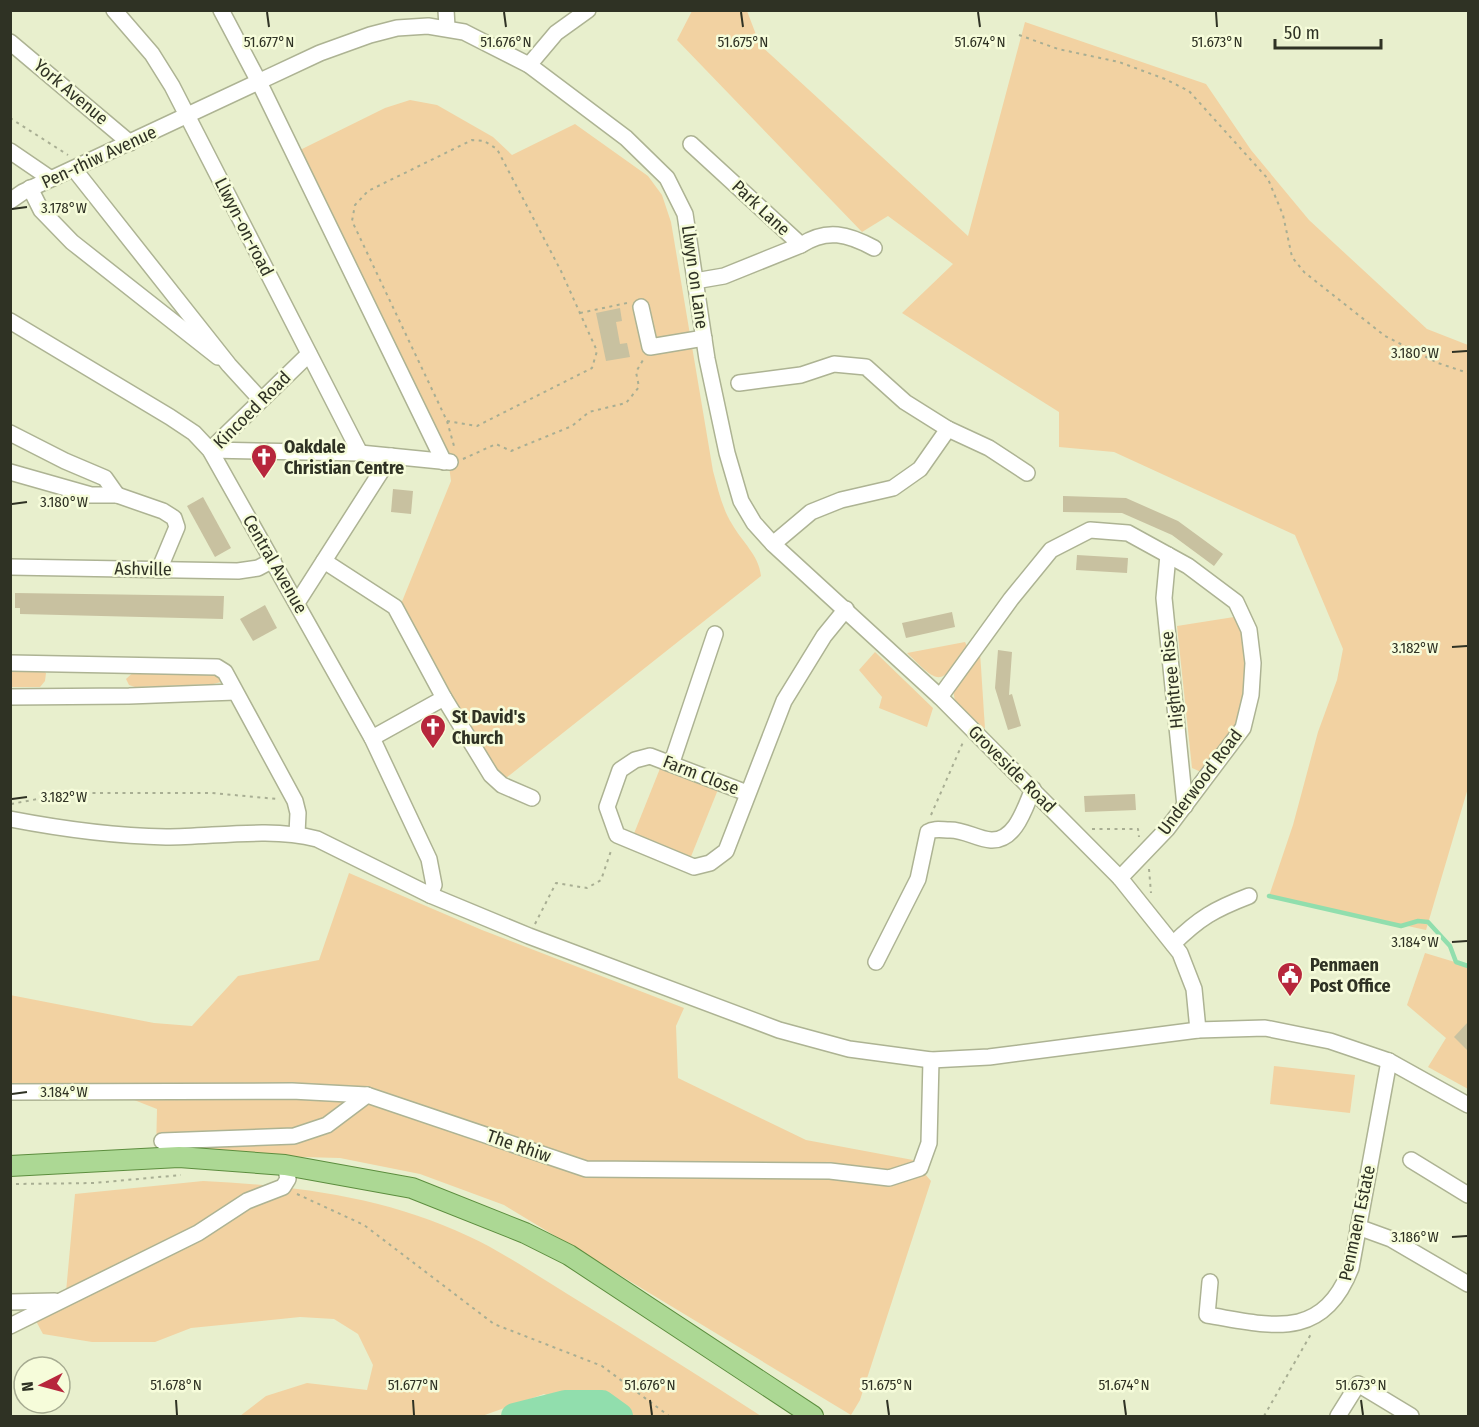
<svg xmlns="http://www.w3.org/2000/svg" width="1479" height="1427" font-family="'Fira Sans Condensed',sans-serif">
<rect width="100%" height="100%" fill="#e8efcd"/>
<g fill="#f2d2a2">
<polygon points="692,11 747,11 760,45 968,236 1025,22 1206,84 1251,150 1309,220 1427,329 1468,345 1468,788 1426,930 1269,896 1293,825 1318,732 1337,680 1343,649 1295,535 1114,452 1059,447 1059,412 902,313 953,264 888,216 862,232 677,40"/>
<path d="M410,100L437,105L493,137L512,155L575,124L648,176L662,195L671,222L713,471C718,489 722,508 732,524C742,542 759,555 761,576L506,778L497,769L402,614L401,604L451,481L447,451L298,151L385,108Z"/>
<polygon points="1234,617 1244,638 1248,676 1234,729 1201,772 1192,768 1177,626"/>
<path d="M965,642L968,648C939,686 941,686 907,653Z"/>
<polygon points="875,652 933,708 927,727 879,708 882,697 859,670"/>
<polygon points="980,652 985,729 955,701 953,690"/>
<polygon points="11,668 40,669 46,673 45,681 40,687 11,687"/>
<polygon points="137,669 220,674 221,682 213,684 135,687 129,685 126,679"/>
<polygon points="661,766 719,787 690,859 633,836"/>
<polygon points="349,873 482,930 684,1008 676,1026 678,1078 806,1140 913,1160 931,1181 860,1400 851,1415 504,1205 420,1174 340,1158 156,1153 157,1109 129,1098 11,1099 10,995 154,1023 192,1026 238,976 319,960"/>
<polygon points="1425,953 1468,966 1468,1089 1428,1067 1446,1038 1407,1005"/>
<polygon points="1274,1066 1355,1075 1350,1113 1270,1104"/>
<path d="M203,1181C293,1185 386,1197 468,1236C503,1252 536,1275 569,1295C634,1335 698,1375 761,1416H598L544,1394L482,1416H240L266,1396L307,1383L367,1390L373,1365L358,1334L334,1319L300,1317L191,1328L155,1342H92L43,1334L30,1310L66,1292L75,1194Z"/>
</g>
<g fill="none" stroke-linecap="round" stroke-linejoin="round">
<polyline stroke="#91dead" stroke-width="4.5" points="1269,896 1401,926 1418,921 1428,922 1450,946 1456,962 1468,966"/>
<polyline stroke="#91dead" stroke-width="26" points="514,1416 565,1403 602,1403 620,1416"/>
</g>
<g fill="#c8c1a0">
<polygon points="620,308 622,321 616,322 620,344 627,343 630,357 606,361 596,313"/>
<polygon points="393,489 413,491 411,514 391,512"/>
<polygon points="1063,496 1126,498 1178,521 1223,554 1214,566 1172,535 1122,513 1063,512"/>
<polygon points="203,497 231,548 215,557 187,506"/>
<polygon points="1077,555 1128,558 1127,573 1076,570"/>
<polygon points="15,593 224,596 223,619 20,614 20,608 15,608"/>
<polygon points="265,605 277,628 253,641 240,619"/>
<polygon points="952,612 955,627 906,638 902,623"/>
<polygon points="998,650 1012,652 1009,695 1012,694 1021,726 1008,730 995,688"/>
<polygon points="1135,794 1136,810 1085,812 1084,796"/>
<polygon points="1468,1022 1468,1051 1454,1037"/>
</g>
<g fill="none" stroke-linecap="round" stroke-linejoin="round">
<defs>
<g id="minor">
<polyline points="114,10 152,54 172,86 360,453"/>
<polyline points="221,10 259,82 444,462"/>
<polyline points="446,10 447,27"/>
<polyline points="10,42 130,143"/>
<polyline points="529,65 556,33 588,10"/>
<polyline points="691,144 801,245 724,276 695,281"/>
<polyline points="10,151 51,179"/>
<polyline points="74,169 229,365 261,400"/>
<polyline points="30,188 41,210 72,242 218,357"/>
<polyline points="10,201 23,192 320,53 370,35 397,28 428,26 464,32 529,65 626,138 667,178 685,214 707,359 727,453 741,501 754,523 773,544 940,697 1120,878 1180,953 1194,989 1198,1030"/>
<path d="M801,245C827,228 848,234 874,248"/>
<polyline points="641,307 650,347 704,338"/>
<polyline points="10,321 170,417 194,433 210,450 372,738 429,859 434,885 430,895"/>
<polyline points="309,354 210,450 360,453 450,462"/>
<polyline points="739,383 801,375 834,364 866,367 905,402 948,429 920,469 893,488 841,500 811,512 773,544"/>
<polyline points="948,429 989,448 1027,473"/>
<polyline points="10,433 65,461 105,478 117,495"/>
<polyline points="10,472 91,495 117,495 163,511 174,518 177,527 159,570"/>
<polyline points="1168,555 1164,598 1185,806"/>
<polyline points="324,561 395,607 444,698 491,775 502,785 532,798"/>
<polyline points="10,567 238,571 258,568 273,560"/>
<polyline points="297,603 391,456"/>
<polyline points="10,663 217,667 225,672 295,801 298,813 297,834"/>
<polyline points="10,697 129,696 235,692"/>
<polyline points="940,697 1011,599 1051,550 1090,530 1128,533 1188,566 1236,602 1249,630 1253,663 1251,695 1243,728 1167,829 1120,878"/>
<polyline points="372,738 444,698"/>
<polyline points="672,762 715,634"/>
<polyline points="747,793 650,756 635,760 620,770 607,807 617,835 694,867 710,863 726,851 784,701 824,636 846,609"/>
<path d="M10,819C62,829 113,836 166,837C215,837 268,827 317,839L430,895L529,936L779,1030L849,1049L931,1060L989,1057L1198,1030L1265,1028L1330,1041L1389,1061L1468,1105"/>
<path d="M1173,944C1199,918 1215,909 1249,896"/>
<path d="M876,962L918,879L928,832C934,828 942,830 950,830C965,830 977,839 991,840C1016,841 1025,807 1033,789"/>
<polyline points="10,1092 292,1091 367,1095 586,1169 830,1171 889,1178 920,1168 929,1143 931,1060"/>
<polyline points="162,1141 294,1136 327,1125 367,1095"/>
<polyline points="1411,1160 1468,1195"/>
<polyline points="1358,1227 1391,1239 1468,1284"/>
<path d="M1210,1282L1207,1315C1269,1325 1322,1343 1351,1268L1389,1061"/>
<polyline points="10,1302 55,1301"/>
<polyline points="10,1326 198,1233 247,1201 283,1187 288,1179 285,1165"/>
<polyline points="1338,1416 1358,1384 1411,1416"/>
</g>
<polyline id="major" points="10,1166 179,1157 285,1165 412,1188 525,1233 569,1255 813,1416"/>
</defs>
<use href="#minor" stroke="#adb393" stroke-width="18"/>
<use href="#major" stroke="#5c8d3e" stroke-width="22"/>
<g stroke="#a8ae93" stroke-width="2" stroke-dasharray="3 4.5" stroke-linecap="butt">
<polyline points="1019,35 1058,49 1119,62 1165,79 1189,91 1268,179 1283,215 1292,257 1304,272 1385,336 1438,363 1468,373"/>
<polyline points="10,118 68,155"/>
<polyline points="580,313 627,303"/>
<polyline points="447,421 477,426 592,368 597,351 561,271 497,149 484,141 472,140 368,191 355,205 352,221 447,421 454,446"/>
<polyline points="463,459 496,444 511,451 572,426 589,412 626,403 639,387 636,372 643,360"/>
<polyline points="11,804 70,793 212,793 277,799"/>
<polyline points="931,815 964,740"/>
<polyline points="1092,829 1138,829 1139,837"/>
<polyline points="1149,869 1151,893"/>
<polyline points="535,924 556,883 587,888 601,880 612,848"/>
<polyline points="16,1184 94,1183 181,1175"/>
<polyline points="297,1194 364,1225 494,1324 602,1366 669,1416"/>
<polyline points="1264,1416 1311,1334"/>
</g>
<use href="#minor" stroke="#fff" stroke-width="15"/>
<use href="#major" stroke="#acd894" stroke-width="20"/>
</g>
<path fill="none" stroke="#2f3224" stroke-width="2" d="M267,12L269,27M504,12L506,27M741,12L743,27M978,12L980,27M1216,12L1217,27M12,209L27,207M1452,352L1467,351M12,504L27,502M1452,647L1467,646M12,799L27,797M1452,942L1467,941M12,1094L27,1092M1452,1237L1467,1236M176,1400L177,1415M413,1400L414,1415M650,1400L652,1415M887,1400L889,1415M1124,1400L1126,1415M1361,1400L1363,1415"/>
<defs>
<symbol id="church-pin" viewBox="-11 -11 22 30"><path d="M0 17L-7.5 6A9.5 9.5 0 1 1 7.5 6Z" fill="#b7263c" stroke="#f6fcda"/><path d="M-1.2-6h2.4v3.5h3.3v2.4h-3.3V6h-2.4V-.1h-3.3v-2.4h3.3Z" fill="#fff"/></symbol>
<symbol id="civic-pin" viewBox="-11 -11 22 30"><path d="M0 17L-7.5 6A9.5 9.5 0 1 1 7.5 6Z" fill="#b7263c" stroke="#f6fcda"/><path d="M-.6-6.5H3V-4.5H.6V-3L4-1V1h2V6H-6V1h2V-1L-.6-3ZM-1.2 2.5V6h2.4V2.5Z" fill="#fff"/></symbol>
</defs>
<g fill-rule="evenodd">
<use href="#church-pin" x="249" y="442" width="30" height="40"/>
<use href="#church-pin" x="418" y="712" width="30" height="40"/>
<use href="#civic-pin" x="1275" y="960" width="30" height="40"/>
</g>
<g text-anchor="middle" dominant-baseline="central" stroke-width="5" stroke-linejoin="round" paint-order="stroke">
<g font-size="18" fill="#2f3224" stroke="#f6fcda">
<text transform="translate(71 92) rotate(40)">York Avenue</text>
<text transform="translate(99 157) rotate(-25)">Pen-rhiw Avenue</text>
<text transform="translate(761 208) rotate(43)">Park Lane</text>
<text transform="translate(244 227) rotate(63)">Llwyn-on-road</text>
<text transform="translate(695 277) rotate(82)">Llwyn on Lane</text>
<text transform="translate(252 410) rotate(-45)">Kincoed Road</text>
<text transform="translate(275 564) rotate(60)">Central Avenue</text>
<text transform="translate(143 569) rotate(1)">Ashville</text>
<text transform="translate(1172 680) rotate(-96)">Hightree Rise</text>
<text transform="translate(1012 769) rotate(45)">Groveside Road</text>
<text transform="translate(701 775) rotate(21)">Farm Close</text>
<text transform="translate(1200 782) rotate(-53)">Underwood Road</text>
<text transform="translate(519 1146) rotate(19)">The Rhiw</text>
<text transform="translate(1357 1223) rotate(-78)">Penmaen Estate</text>
</g>
<g font-size="18" font-weight="bold" fill="#2f3224" stroke="#f6fcda" text-anchor="start">
<text x="284" y="447">Oakdale<tspan x="284" dy="21">Christian Centre</tspan></text>
<text x="452" y="717">St David's<tspan x="452" dy="21">Church</tspan></text>
<text x="1310" y="965">Penmaen<tspan x="1310" dy="21">Post Office</tspan></text>
</g>
</g>
<g font-size="15" text-anchor="middle" fill="#2f3224" stroke="#f6fcda" stroke-width="5" stroke-linejoin="round" paint-order="stroke">
<text x="269" y="47">51.677°N</text>
<text x="506" y="47">51.676°N</text>
<text x="743" y="47">51.675°N</text>
<text x="980" y="47">51.674°N</text>
<text x="1217" y="47">51.673°N</text>
<text x="64" y="213">3.178°W</text>
<text x="1415" y="358">3.180°W</text>
<text x="64" y="507">3.180°W</text>
<text x="1415" y="653">3.182°W</text>
<text x="64" y="802">3.182°W</text>
<text x="1415" y="947">3.184°W</text>
<text x="64" y="1097">3.184°W</text>
<text x="1415" y="1242">3.186°W</text>
<text x="176" y="1390">51.678°N</text>
<text x="413" y="1390">51.677°N</text>
<text x="650" y="1390">51.676°N</text>
<text x="887" y="1390">51.675°N</text>
<text x="1124" y="1390">51.674°N</text>
<text x="1361" y="1390">51.673°N</text>
</g>
<rect width="1479" height="1427" fill="none" stroke="#2f3224" stroke-width="24"/>
<g transform="translate(42 1385) rotate(264)"><circle r="28" fill="#f6fcda" stroke="#a6ab91" stroke-width="1.5"/>
<path d="M0-4.5L10 22L0 15L-10 22Z" fill="#b7263c"/>
<text y="-9" font-size="16" font-weight="bold" text-anchor="middle" fill="#2f3224">N</text>
</g>
<path d="M1275 39v9h106v-9" fill="none" stroke="#2f3224" stroke-width="3"/>
<text x="1284" y="39" font-size="18" fill="#2f3224" stroke="#f6fcda" stroke-width="4.5" paint-order="stroke">50 m</text>
</svg>
